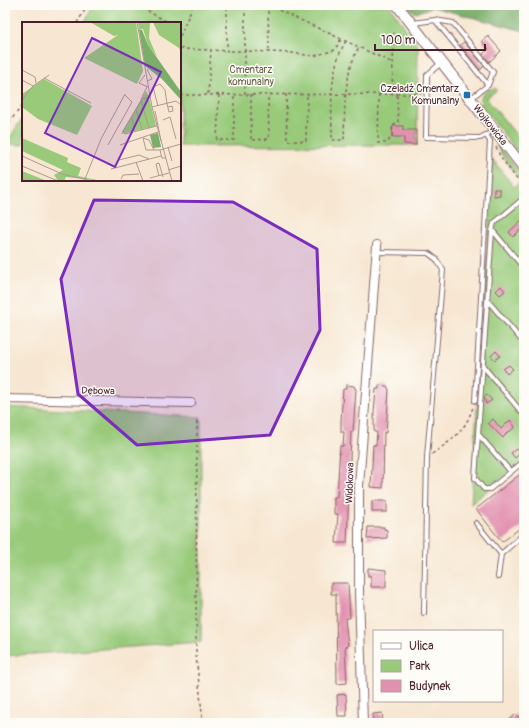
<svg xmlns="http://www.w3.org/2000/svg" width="529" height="728" font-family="Pangolin,sans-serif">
<rect width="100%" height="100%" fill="#fdfcf7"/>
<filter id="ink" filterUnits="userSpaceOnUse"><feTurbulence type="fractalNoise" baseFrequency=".025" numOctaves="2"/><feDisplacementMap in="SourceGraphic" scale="8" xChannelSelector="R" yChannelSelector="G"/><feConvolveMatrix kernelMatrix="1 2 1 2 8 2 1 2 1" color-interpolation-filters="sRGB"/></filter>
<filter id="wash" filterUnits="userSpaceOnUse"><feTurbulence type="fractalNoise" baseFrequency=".012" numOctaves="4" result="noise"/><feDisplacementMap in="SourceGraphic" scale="16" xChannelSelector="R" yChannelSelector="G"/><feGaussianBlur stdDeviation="0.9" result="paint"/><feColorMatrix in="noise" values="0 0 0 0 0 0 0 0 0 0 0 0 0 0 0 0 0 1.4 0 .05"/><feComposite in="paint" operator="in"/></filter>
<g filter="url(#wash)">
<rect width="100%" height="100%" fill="#f7e7d2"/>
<g fill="#98ca7a" stroke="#717452">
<polygon points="94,5 389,5 418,46 417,145 180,146 180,23 84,23"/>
<polygon points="495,88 497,90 486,98 524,144 524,160 481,105 480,98 487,90"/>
<polygon points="23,117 23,145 6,144"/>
<polygon points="496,143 524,177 524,460 471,504 493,160 514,187 521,181 502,155"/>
<polygon points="5,407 201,417 201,642 5,656"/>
</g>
<polygon fill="#7aae6a" stroke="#62664a" points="407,5 524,5 524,31 433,7 414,13"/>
<g id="blocks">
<g fill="#e290af">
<polygon points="488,36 501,51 489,62 483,54 489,49 482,41"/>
<polygon points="464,42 484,66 480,70 460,45"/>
<polygon points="393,126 403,126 403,130 416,130 416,145 404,144 404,137 392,137"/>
<polygon points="494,189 500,189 500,195 494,196"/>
<polygon points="524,218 524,226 513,237 509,232"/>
<polygon points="501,286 505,291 500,295 496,291"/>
<polygon points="496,351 500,356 495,360 491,356"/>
<polygon points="509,365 513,369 507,374 503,369"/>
<polygon points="346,385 354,386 356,390 353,432 351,432 347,543 336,543 338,514 334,514 334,497 337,497 340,446 343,446 344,432 341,432 341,421 343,389 346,389"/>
<polygon points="379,385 387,386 389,390 386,433 384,432 383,488 371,487 373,445 376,445 377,432 374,432 374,412 376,389 379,389"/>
<polygon points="487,395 492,400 486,404 484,397"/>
<polygon points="493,419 501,429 510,420 515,427 509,432 508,431 503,438 488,423"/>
<polygon points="516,449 520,454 515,458 511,453"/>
<polygon points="524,471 524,525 502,542 476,509"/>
<rect x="372" y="501" width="15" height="11"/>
<polygon points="368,527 384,527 384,529 387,530 387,538 367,539"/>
<polygon points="368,568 386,570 386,587 371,587 371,576 368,576"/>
<polygon points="331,583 348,583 350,618 345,618 348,646 345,647 347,683 337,684 336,594 331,594"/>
<polygon points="346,694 347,716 338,716 337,695"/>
<polygon points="382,713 383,723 373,723 373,714"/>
<polygon points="516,714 523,723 506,723"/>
</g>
</g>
</g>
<g filter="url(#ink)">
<use href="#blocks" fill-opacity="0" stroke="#876565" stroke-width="1"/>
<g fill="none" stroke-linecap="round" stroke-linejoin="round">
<defs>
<g id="service">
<polyline points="435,20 453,23 493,72 488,85 470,99"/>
<polyline points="413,23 435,20 488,85"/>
<polyline points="441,63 427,75 426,137 480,138 488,134"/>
<polyline points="524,111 524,114"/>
<polyline points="524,198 494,223 492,231 475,478 484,489 490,489 524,461"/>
<polyline points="493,231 524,268"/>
<polyline points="377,252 428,253 436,259 443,270 427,457 424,613"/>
<polyline points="488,301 524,343"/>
<polyline points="483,366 524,415"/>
<polyline points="475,401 490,141 486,135"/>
<polyline points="478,434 511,472"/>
<polyline points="476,523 501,554"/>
<polyline points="498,577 501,554 524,534"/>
</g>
<g id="minor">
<polyline points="5,399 191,403"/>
<polyline points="363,723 359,592 359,486 377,245"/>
</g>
<polyline id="tertiary" points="397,5 524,168"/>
</defs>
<use href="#service" stroke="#876565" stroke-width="6"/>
<use href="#minor" stroke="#876565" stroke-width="10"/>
<use href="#tertiary" stroke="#876565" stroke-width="12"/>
<g stroke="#876565" stroke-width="1.5" stroke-dasharray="3 3" stroke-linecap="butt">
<polyline points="137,5 169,23"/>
<polyline points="268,5 393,63"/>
<polyline points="268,5 269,53"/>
<polyline points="77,23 88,5"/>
<polyline points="180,36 193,5"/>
<path d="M346,41C328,70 332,108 332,140H344C345,108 343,76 359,47"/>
<polyline points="180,49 211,50"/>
<polyline points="208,94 211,50 227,51"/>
<polyline points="245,94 245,5 227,6 227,51 245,51 292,53 314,56 335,50 341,39"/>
<polyline points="251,94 251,140 269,139 268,95"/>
<polyline points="286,94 287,141 306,141 307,95"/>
<polyline points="379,94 378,143 387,143 392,136 392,126 398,123 397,95"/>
<polyline points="392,94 394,33"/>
<polyline points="180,95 421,94"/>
<polyline points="219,95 217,140 234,140 234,94"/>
<polyline points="5,127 23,105"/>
<polyline points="496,147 500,156 524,189"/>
<polyline points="197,421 196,655 203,723"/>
<path d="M432,454C453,439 465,432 473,407"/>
</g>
<use href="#service" stroke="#fff" stroke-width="4"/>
<use href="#minor" stroke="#fff" stroke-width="8"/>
<use href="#tertiary" stroke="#fff" stroke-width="10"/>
</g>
</g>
<path fill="#7b2cbf" fill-opacity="0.2" stroke="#7b2cbf" stroke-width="3" stroke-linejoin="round" d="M94,200L233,202L317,249L320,330L270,435L137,445L78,394L61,279Z"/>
<rect fill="#1f6fb2" stroke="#fdfcf7" stroke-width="1.5" x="463" y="91" width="8" height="8" rx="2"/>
<g text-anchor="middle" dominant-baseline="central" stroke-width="3" stroke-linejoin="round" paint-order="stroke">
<g font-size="10" fill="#655b47" stroke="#fdfcf7">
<text x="251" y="70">Cmentarz<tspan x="251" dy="12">komunalny</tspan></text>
</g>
<g font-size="10" fill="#4a1f2b" stroke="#fdfcf7" text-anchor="end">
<text x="459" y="89">Czeladź Cmentarz<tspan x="459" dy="12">Komunalny</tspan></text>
</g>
<g font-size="10" fill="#4a1f2b" stroke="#fdfcf7">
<text transform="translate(490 125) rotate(52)">Wojkowicka</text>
<text transform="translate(98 391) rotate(1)">Dębowa</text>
<text transform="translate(350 483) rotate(-88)">Widokowa</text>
</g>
</g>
<g transform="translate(22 22)">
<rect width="159" height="159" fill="#f7e7d2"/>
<path d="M68,0H114L121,49L115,62L62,36L96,13L92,14ZM116,0H128L127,16L135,35L126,23L121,7L117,8ZM131,0H159V31L157,26L137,13ZM22,57L70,84L55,113L16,97L0,85V72ZM125,67L134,104L99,112L124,69L126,73ZM0,116L46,136L45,140L59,146L56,154L80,159L44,155L42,159H36L32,153L41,148L0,129ZM0,149L25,159H0Z" fill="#98ca7a"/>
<path d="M117,8H120L126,23L159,70V78L140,57L123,44ZM136,111L139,125L131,126L128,113Z" fill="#7aae6a"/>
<path fill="none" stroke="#b2978f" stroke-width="1" d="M115,0L130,85L150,159M0,48L13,55L14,61M123,53L117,61L126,65M22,56L69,81M0,58L11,64M125,59L130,57L125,47M128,75L120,77L101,109L103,112L135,104M119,77L125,65M0,78L11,64L27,53M119,78L127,106M136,84L131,65L138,62L143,68L145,82L147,90L151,89L150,84L146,85M130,85L154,79L159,83M114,87L120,108M133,89L139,119M110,96L113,109M141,98L148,95L154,117M86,123L110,80L103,73M98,123L136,110M146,125L150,139M132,128L127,118L121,116L124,128H138L159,122M138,128L140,136H144M0,134L40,152L70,159M97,138L117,133L127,137M114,140L121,159M0,144L36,159M89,147L139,134M146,148L159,144M137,154L134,142L137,141L141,155M128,156L147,151M63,157L79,117L103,72M99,157L101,153L117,152"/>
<path fill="#7b2cbf" fill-opacity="0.15" stroke="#7b2cbf" stroke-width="2" d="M70,16L139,50L93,145L23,111Z"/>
<rect width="159" height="159" fill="none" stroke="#4a1f2b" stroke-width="2"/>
</g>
<rect width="529" height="728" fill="none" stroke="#fdfcf7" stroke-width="20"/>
<rect x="373" y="630" width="130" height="72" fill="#fdfcf7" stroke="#b5a4a5"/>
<rect x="381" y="643" width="20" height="6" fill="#ffffff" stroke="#b5a4a5"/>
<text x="409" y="650" font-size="12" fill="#4a1f2b">Ulica</text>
<rect x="381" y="660" width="20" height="12" fill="#98ca7a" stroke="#b5a4a5"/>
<text x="409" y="670" font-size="12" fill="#4a1f2b">Park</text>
<rect x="381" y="680" width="20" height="12" fill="#e290af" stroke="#b5a4a5"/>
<text x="409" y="690" font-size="12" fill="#4a1f2b">Budynek</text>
<path d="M375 44v6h110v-6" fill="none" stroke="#4a1f2b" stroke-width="2"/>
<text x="381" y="44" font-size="12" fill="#4a1f2b" stroke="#fdfcf7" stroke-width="3" paint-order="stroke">100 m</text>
</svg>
